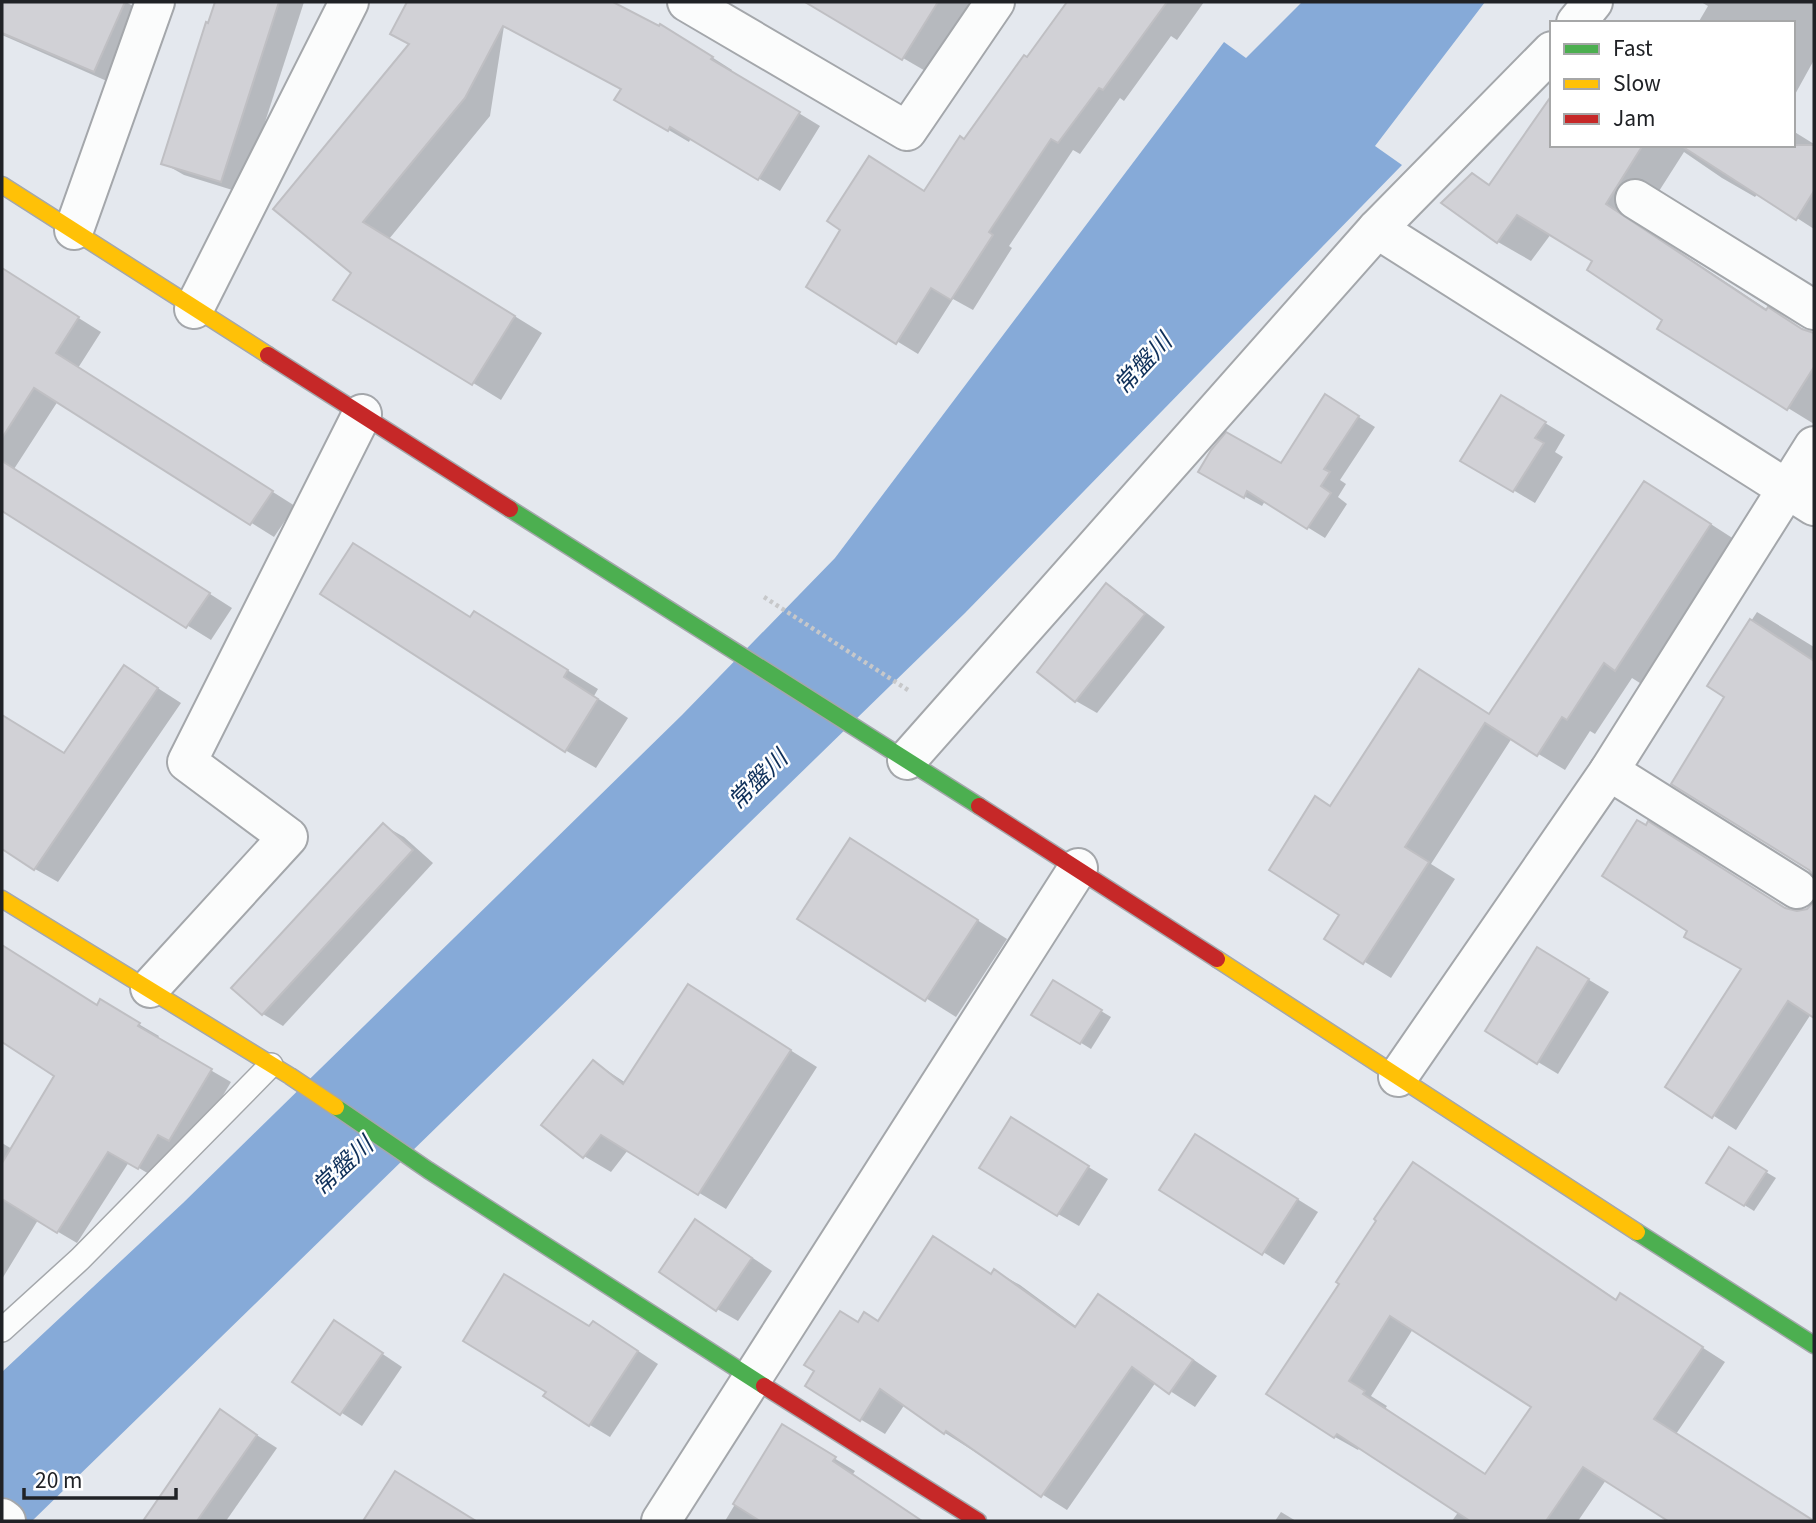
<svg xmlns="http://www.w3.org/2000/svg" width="1816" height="1523" font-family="Georgia,'Noto Sans JP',serif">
<rect width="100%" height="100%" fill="#e4e8ee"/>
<polygon fill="#86aad8" points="1302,2 1485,2 1375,146 1402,165 965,613 32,1521 2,1521 2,1372 183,1203 682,715 835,558 1224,42 1246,58"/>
<g fill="#0003" fill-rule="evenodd">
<polygon points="2,2 126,2 155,19 125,89 2,35"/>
<polygon points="216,2 304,2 242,193 184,175 163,163"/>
<polygon points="409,2 421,2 441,13 442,2 609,2 682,38 732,70 731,72 820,126 780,191 691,138 689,142 616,99 623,89 504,26 490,116 389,239 542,333 501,400 336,299 353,272 276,209 411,44 392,33"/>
<polygon points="827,2 980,2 934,76 903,58"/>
<polygon points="1069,2 1204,2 1177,40 1171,36 1124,101 1120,98 1080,154 1073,150 1009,246 1012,248 973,310 953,299 918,354 808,287 925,193"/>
<polygon points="1701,2 1814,2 1814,60 1793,98 1793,23 1698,23 1708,6"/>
<polygon points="1793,131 1814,144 1814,229 1758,193 1755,197 1722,178 1684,152 1638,224 1768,310 1814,336 1814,424 1788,408 1665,319 1595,261 1551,234 1531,261 1498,242 1472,175 1490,186 1552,145 1793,145"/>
<polygon points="10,275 101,332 78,368 295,506 274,537 58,401 14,469 232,608 211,640 2,511 2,288"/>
<polygon points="1343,407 1375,427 1340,480 1346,484 1338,497 1347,504 1325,538 1265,501 1262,506 1200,472 1281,465"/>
<polygon points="1522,409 1565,435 1555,452 1563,457 1535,503 1463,460"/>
<polygon points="1672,499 1737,541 1643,685 1632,678 1595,734 1590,731 1565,770 1512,738 1431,864 1455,879 1391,978 1326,938 1342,914 1331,807 1446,687 1491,715"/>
<polygon points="1106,586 1127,598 1165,627 1097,713 1076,701 1039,671"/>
<polygon points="1757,612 1814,647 1814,874 1810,869 1727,696 1709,685"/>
<polygon points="475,613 598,689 594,696 628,718 596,768 565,750 471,618"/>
<polygon points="125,667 181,703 58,882 35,869 26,812 2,798 2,716 65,755"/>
<polygon points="383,825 404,837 433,863 283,1026 263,1014"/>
<polygon points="851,840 1007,939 956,1017 800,919"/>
<polygon points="1814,904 1814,1016 1811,1014 1736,1130 1667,1086 1744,969 1689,931 1789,910 1795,913 1807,910"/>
<polygon points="2,946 98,1007 101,1002 159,1036 157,1039 231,1082 190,1151 159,1180 129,1162 77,1243 38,1220 2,1279 2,1143 12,1149 57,1075 2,1040"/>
<polygon points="1558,961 1609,992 1558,1074 1538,1062"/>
<polygon points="1053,982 1111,1017 1091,1049 1034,1014"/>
<polygon points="689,986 817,1067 726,1209 628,1150 611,1172 584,1156 594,1062 626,1083"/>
<polygon points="1032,1132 1108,1179 1079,1226 1058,1214"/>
<polygon points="1217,1149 1318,1212 1284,1265 1162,1190"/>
<polygon points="1729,1150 1776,1178 1754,1211 1708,1182"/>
<path d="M1413,1164L1617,1300L1621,1295L1725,1362L1676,1434L1814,1521H1671L1606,1480L1578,1521H1452L1459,1511L1360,1447L1358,1450L1335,1437L1269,1393L1342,1283ZM1413,1329L1533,1406L1486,1475L1385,1409L1387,1406L1371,1396Z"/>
<polygon points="716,1233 772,1271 738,1321 717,1309"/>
<polygon points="959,1253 992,1275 995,1271 1020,1285 1077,1327 1098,1296 1124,1311 1217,1376 1195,1407 1156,1382 1067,1510 945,1433 905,1404 885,1434 860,1419 859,1324 879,1322"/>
<polygon points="335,1322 402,1367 362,1426 294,1382"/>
<polygon points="590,1328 614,1335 658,1364 610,1437 590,1425"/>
<polygon points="221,1412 277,1448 226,1521 145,1521"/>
<polygon points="782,1426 855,1471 853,1474 922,1521 725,1521"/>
<polygon points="395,1473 416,1485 475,1521 365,1521"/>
<polygon points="1281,1512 1296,1521 1275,1521"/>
</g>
<g fill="#d1d1d6" stroke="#bfbfc3" stroke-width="2" fill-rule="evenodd">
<polygon points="2,2 125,2 94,72 2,33"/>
<polygon points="215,2 279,2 221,182 161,164 206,22 208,23"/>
<polygon points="407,2 613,2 659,26 660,24 713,57 711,59 800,112 758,180 670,127 668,131 614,100 621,89 503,26 465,98 363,222 515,316 472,385 333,300 351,273 273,209 409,44 390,34"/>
<polygon points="805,2 938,2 902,60"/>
<polygon points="1067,2 1167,2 1103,90 1099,88 1058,143 1051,139 989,232 993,235 951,300 931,288 896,344 806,287 840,230 827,221 869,156 924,191 960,136 964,139 1024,55 1027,57"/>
<polygon points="1552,95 1552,145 1643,145 1606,204 1766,310 1768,307 1802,329 1814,333 1814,367 1787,410 1657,329 1662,320 1587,270 1592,261 1517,215 1497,243 1441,203 1472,173 1489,185"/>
<polygon points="1680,145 1814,145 1814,191 1796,220"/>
<polygon points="2,268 79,317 56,353 273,491 250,525 34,388 2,438"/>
<polygon points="1325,394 1359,416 1324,469 1330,472 1321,486 1331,493 1307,529 1247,491 1244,498 1198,472 1211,450 1226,432 1281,463"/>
<polygon points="1501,395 1546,422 1535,438 1544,443 1513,492 1460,461"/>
<polygon points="2,461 210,593 186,628 2,511"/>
<polygon points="1644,481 1711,524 1615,671 1604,663 1567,720 1562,717 1537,756 1485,723 1405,847 1429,862 1363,964 1324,939 1339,915 1269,870 1315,796 1330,806 1419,669 1489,714"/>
<polygon points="353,543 470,617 474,611 568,670 564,677 598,699 565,752 320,594"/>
<polygon points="1106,583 1145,614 1075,702 1037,672"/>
<polygon points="1750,619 1814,661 1814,876 1809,870 1671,784 1724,697 1707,686"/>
<polygon points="124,665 158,688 34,870 2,849 2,715 64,753"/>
<polygon points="1637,820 1646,825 1648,821 1785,908 1797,911 1807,909 1814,902 1814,1018 1788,1001 1712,1118 1665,1087 1741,969 1684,937 1687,931 1602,876"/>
<polygon points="383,823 413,850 262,1015 231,988"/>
<polygon points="850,838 978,920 925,1001 797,919"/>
<polygon points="2,945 97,1005 100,999 140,1023 138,1026 212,1069 169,1141 158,1135 138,1169 108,1152 57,1233 2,1199 2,1163 54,1076 2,1042"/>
<polygon points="1537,947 1589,979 1537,1064 1485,1031"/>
<polygon points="1053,980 1102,1010 1080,1044 1031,1015"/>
<polygon points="688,984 791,1050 698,1195 601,1135 583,1158 541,1125 593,1060 623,1084"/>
<polygon points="1011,1117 1089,1166 1057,1216 979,1168"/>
<polygon points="1195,1134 1298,1199 1262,1255 1159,1190"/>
<polygon points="1729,1147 1767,1171 1744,1206 1706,1183"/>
<path d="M1413,1162L1616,1300L1620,1293L1703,1347L1654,1419L1814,1521H1668L1583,1467L1546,1521H1470L1337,1434L1334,1438L1266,1394L1339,1284L1336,1282L1376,1221L1374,1219ZM1390,1316L1531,1407L1485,1474L1363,1394L1365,1391L1349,1381Z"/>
<polygon points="695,1219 752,1258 716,1311 659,1272"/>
<polygon points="933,1236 991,1274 994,1269 1075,1327 1098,1294 1193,1360 1169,1394 1132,1367 1041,1497 946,1431 944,1434 880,1389 860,1421 805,1386 814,1371 804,1365 840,1311 858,1322 864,1312 878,1321"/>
<polygon points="504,1274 589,1326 593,1321 638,1351 589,1426 543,1396 546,1392 463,1341"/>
<polygon points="334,1320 383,1353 340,1415 292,1382"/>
<polygon points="220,1409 257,1435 197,1521 143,1521"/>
<polygon points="782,1424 836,1457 833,1461 922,1521 760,1521 733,1504"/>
<polygon points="395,1471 476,1521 363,1521"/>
</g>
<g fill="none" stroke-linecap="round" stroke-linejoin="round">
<defs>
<polyline id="lane" points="2,1330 80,1259 271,1065"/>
<g id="street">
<polyline points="687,2 907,131 995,2"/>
<polyline points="1576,23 1593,2"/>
<polyline points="1635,199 1814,310"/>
<polyline points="1377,229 1814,506"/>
<polyline points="74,230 155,2"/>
<polyline points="194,309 349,2"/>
<polyline points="907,760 1377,229 1552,51"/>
<polyline points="1609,771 1797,889"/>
<polyline points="150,988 288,837 187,762 362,414"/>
<polyline points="1398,1077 1609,771 1814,446"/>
<polyline points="2,1518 6,1521"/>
<polyline points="661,1521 1078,868"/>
</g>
<g id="fast">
<polyline points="510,509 979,806"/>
<polyline points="336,1107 428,1170 764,1386"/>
<polyline points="1637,1232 1814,1345"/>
</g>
<g id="slow">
<polyline points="2,185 268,355"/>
<polyline points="2,899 290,1076 336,1107"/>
<polyline points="1217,959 1637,1232"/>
</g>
<g id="jam">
<polyline points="268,355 510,509"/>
<polyline points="979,806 1217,959"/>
<polyline points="764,1386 978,1521"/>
</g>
</defs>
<use href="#lane" stroke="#a4a7ab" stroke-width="26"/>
<use href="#street" stroke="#a4a7ab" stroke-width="42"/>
<use href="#fast" stroke="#a4a7ab" stroke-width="19"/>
<use href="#slow" stroke="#a4a7ab" stroke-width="19"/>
<use href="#jam" stroke="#a4a7ab" stroke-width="19"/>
<polyline stroke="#c7c8ca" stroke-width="4.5" stroke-dasharray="3.5 3.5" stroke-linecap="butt" points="764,597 908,690"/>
<use href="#lane" stroke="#fbfcfc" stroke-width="23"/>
<use href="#street" stroke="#fbfcfc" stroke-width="38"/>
<use href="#fast" stroke="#4caf50" stroke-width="16"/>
<use href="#slow" stroke="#ffc107" stroke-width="16"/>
<use href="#jam" stroke="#c62828" stroke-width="16"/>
</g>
<g text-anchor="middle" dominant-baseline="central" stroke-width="5" stroke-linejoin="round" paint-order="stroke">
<g font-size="24" font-style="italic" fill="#0e2f59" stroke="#fff">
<text transform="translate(1141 362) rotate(-47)">常盤川</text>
<text transform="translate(756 778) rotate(-45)">常盤川</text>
<text transform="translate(341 1164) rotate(-43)">常盤川</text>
</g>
</g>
<rect width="1816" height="1523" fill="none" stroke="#202226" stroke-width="7"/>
<rect x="1550" y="21" width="245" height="126" fill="#ffffff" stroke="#a6a7a8" stroke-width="2"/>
<rect x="1564" y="44" width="35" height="10" fill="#4caf50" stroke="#a6a7a8" stroke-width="2"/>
<text x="1613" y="56" font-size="21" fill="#202226">Fast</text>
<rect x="1564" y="79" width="35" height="10" fill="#ffc107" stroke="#a6a7a8" stroke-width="2"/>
<text x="1613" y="91" font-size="21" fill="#202226">Slow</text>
<rect x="1564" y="114" width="35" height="10" fill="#c62828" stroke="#a6a7a8" stroke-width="2"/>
<text x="1613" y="126" font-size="21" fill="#202226">Jam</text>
<path d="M24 1488v10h152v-10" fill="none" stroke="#202226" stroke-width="3.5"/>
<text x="35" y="1488" font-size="21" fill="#202226" stroke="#ffffff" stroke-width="5" paint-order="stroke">20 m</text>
</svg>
